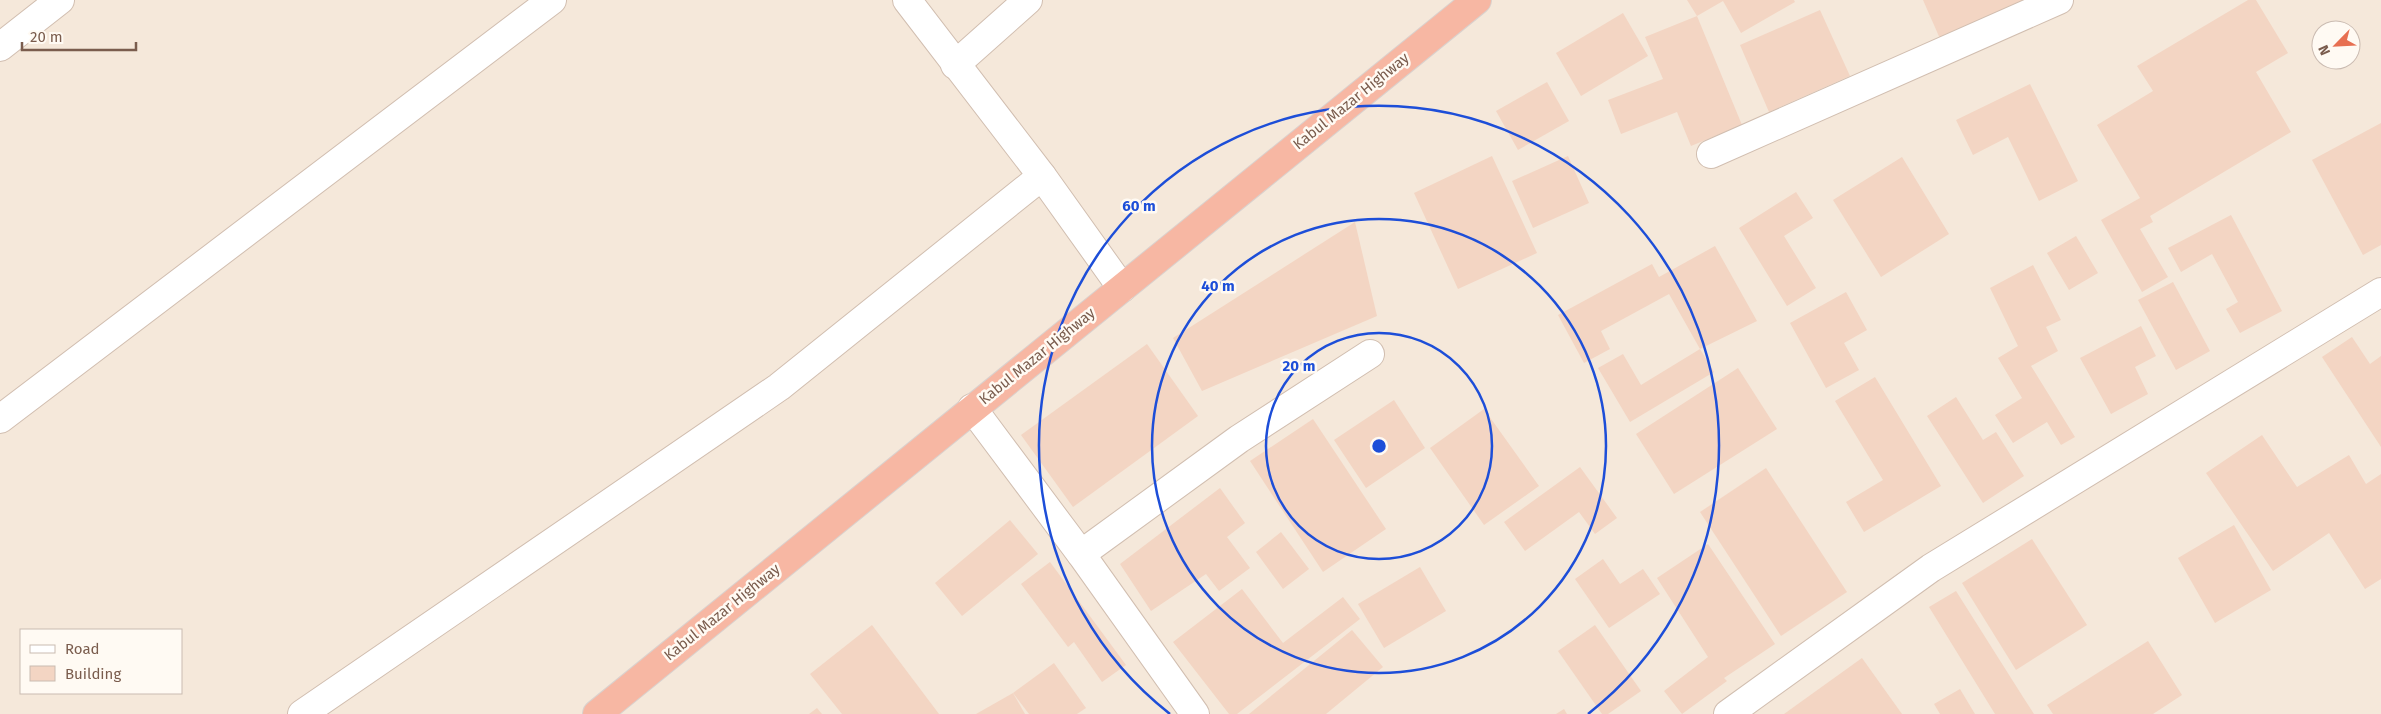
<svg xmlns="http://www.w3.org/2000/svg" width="2381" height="714" font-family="'Fira Sans',sans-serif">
<rect width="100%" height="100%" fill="#fdf6ec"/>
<path fill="#f5e8da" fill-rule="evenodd" d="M0,0H2381V714H0ZM2321,30H2351V60H2321ZM21,630H181V693H21Z"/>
<g fill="#f3d5c3">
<polygon points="1687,0 1794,0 1795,2 1741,33 1723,1 1697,16"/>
<polygon points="1923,0 2026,0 1941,41"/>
<polygon points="2248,0 2256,0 2288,53 2256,72 2291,132 2150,216 2153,222 2140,229 2168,277 2142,292 2101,220 2140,198 2097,125 2153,91 2137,66"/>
<polygon points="1820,10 1850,76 1769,112 1740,45"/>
<polygon points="1623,13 1648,56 1581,96 1556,53"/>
<polygon points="1697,16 1742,125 1691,146 1677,112 1621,134 1608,100 1663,79 1645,37"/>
<polygon points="1547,82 1569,121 1518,150 1496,111"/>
<polygon points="2030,84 2078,181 2039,201 2008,137 1973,155 1956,120"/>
<polygon points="2381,123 2381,245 2363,255 2312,160"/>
<polygon points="1492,156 1537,253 1458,289 1414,193"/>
<polygon points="1568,156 1589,203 1533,228 1512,181"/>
<polygon points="1902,157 1949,234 1881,277 1833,200"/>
<polygon points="1796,192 1813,218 1784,236 1816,288 1787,306 1739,228"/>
<polygon points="2231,215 2282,311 2240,333 2226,309 2238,302 2212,254 2181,272 2168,248"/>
<polygon points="1355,222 1377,316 1202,391 1173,338"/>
<polygon points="2076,236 2098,273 2069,290 2047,253"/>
<polygon points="1715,246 1757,321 1700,349 1669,294 1601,331 1610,349 1584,363 1558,315 1652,264 1659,277"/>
<polygon points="2033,265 2061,320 2046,327 2058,351 2031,366 2075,437 2061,445 2047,422 2013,443 1995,415 2022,398 1998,358 2018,346 1990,288"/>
<polygon points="2173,282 2210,351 2176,370 2138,300"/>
<polygon points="1846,292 1867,330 1844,343 1859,370 1826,388 1790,323"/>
<polygon points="2141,326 2156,356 2135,367 2148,394 2111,414 2080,358"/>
<polygon points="2352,337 2370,364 2381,356 2381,447 2322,357"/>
<polygon points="1147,344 1198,416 1073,507 1021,435"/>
<polygon points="1700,349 1714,372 1630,422 1598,368 1623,354 1641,385"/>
<polygon points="1738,368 1777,429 1674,494 1636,434"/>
<polygon points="1875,377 1941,486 1864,532 1846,502 1883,480 1835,401"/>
<polygon points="1956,397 1983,440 1996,432 2024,476 1983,503 1927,416"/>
<polygon points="1394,400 1425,448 1366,488 1334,440"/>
<polygon points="1484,409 1539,486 1484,525 1430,448"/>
<polygon points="1313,419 1386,529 1323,572 1250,461"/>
<polygon points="2262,435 2297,487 2349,455 2366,484 2381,474 2381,579 2365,589 2329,533 2273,571 2206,473"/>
<polygon points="1580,467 1617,518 1595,534 1579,512 1525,551 1504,522"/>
<polygon points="1766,468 1847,592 1781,636 1700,512"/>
<polygon points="1220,488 1245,523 1227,537 1250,568 1219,591 1206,574 1151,611 1120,564"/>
<polygon points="1010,520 1038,554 962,616 935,583"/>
<polygon points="2234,525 2271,590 2215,623 2178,558"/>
<polygon points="1281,532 1309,569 1283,589 1256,552"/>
<polygon points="2032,539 2087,625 2016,670 1962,583"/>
<polygon points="1708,544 1775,644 1724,678 1727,681 1682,714 1664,691 1708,657 1657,578"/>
<polygon points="1603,559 1620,584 1643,569 1660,594 1609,628 1575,579"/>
<polygon points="1050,562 1126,665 1102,682 1074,642 1068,647 1021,584"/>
<polygon points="1420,567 1446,611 1384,648 1358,604"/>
<polygon points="1242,589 1283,643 1343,597 1360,619 1237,714 1229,714 1173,642"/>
<polygon points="1956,591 2023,697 2034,714 1995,714 1929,607"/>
<polygon points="872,625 939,714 842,714 810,674"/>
<polygon points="1595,625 1641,691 1608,714 1602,714 1558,651"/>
<polygon points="1352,630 1383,667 1326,714 1249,714"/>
<polygon points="2148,641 2182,695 2153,714 2053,714 2047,705"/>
<polygon points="1862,658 1902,714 1784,714 1816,691"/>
<polygon points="1054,663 1086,708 1077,714 1029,714 1013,693"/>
<polygon points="1960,689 1975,714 1940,714 1934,704"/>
<polygon points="1013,693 1025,714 976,714"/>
<polygon points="817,708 822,714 809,714"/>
<polygon points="1564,709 1567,714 1556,714"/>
</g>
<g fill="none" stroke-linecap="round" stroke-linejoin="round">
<defs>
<g id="street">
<polyline points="907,0 1042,176 1122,288"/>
<polyline points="0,47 60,0"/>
<polyline points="955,65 1028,0"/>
<polyline points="1711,154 2059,0"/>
<polyline points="972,408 1081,554 1195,714"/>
<polyline points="0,419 552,0"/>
<polyline points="1081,554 1239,439 1370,354"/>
<polyline points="302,714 779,387 1042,176"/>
<polyline points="1728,714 1931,568 2381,292"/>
</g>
<polyline id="highway" points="597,714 1477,0"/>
</defs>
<use href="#street" stroke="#d1beb0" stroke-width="30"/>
<use href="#highway" stroke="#dad1cd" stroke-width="30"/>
<use href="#street" stroke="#fff" stroke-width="28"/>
<use href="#highway" stroke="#f7b7a3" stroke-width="28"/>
</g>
<g fill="none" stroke="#1d4ed8" stroke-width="2.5">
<circle cx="1379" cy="446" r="113"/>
<circle cx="1379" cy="446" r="227"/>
<path d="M1170 714A340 340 0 1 1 1588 714"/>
</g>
<g text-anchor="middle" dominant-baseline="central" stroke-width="5" stroke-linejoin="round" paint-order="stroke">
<g font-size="15" fill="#7a5c4d" stroke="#fffaf3">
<text transform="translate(1351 101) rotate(-39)">Kabul Mazar Highway</text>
<text transform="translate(1037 356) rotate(-39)">Kabul Mazar Highway</text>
<text transform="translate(722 612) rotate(-39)">Kabul Mazar Highway</text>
</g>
</g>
<circle cx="1379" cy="446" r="8" fill="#1d4ed8" stroke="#fffaf3" stroke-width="2.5"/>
<g font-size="15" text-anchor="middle" font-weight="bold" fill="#1d4ed8" stroke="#fffaf3" stroke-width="5" stroke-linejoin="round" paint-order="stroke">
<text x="1139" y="211">60 m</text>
<text x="1218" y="291">40 m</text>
<text x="1299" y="371">20 m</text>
</g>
<rect x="20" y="629" width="162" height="65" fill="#fffaf3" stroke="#cabbb1"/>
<rect x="30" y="645" width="25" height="8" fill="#ffffff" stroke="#cabbb1"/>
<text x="65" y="654" font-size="15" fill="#7a5c4d">Road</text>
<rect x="30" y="666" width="25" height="15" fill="#f3d5c3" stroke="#cabbb1"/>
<text x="65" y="679" font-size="15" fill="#7a5c4d">Building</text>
<g transform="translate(2336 45) rotate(246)"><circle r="24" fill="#fffaf3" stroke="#cabbb1"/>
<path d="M0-4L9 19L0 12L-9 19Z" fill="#e76f51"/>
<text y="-8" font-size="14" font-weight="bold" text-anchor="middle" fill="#7a5c4d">N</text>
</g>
<path d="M22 42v8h114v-8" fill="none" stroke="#7a5c4d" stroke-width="2.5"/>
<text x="30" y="42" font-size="15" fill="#7a5c4d" stroke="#fffaf3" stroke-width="4" paint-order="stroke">20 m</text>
</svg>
